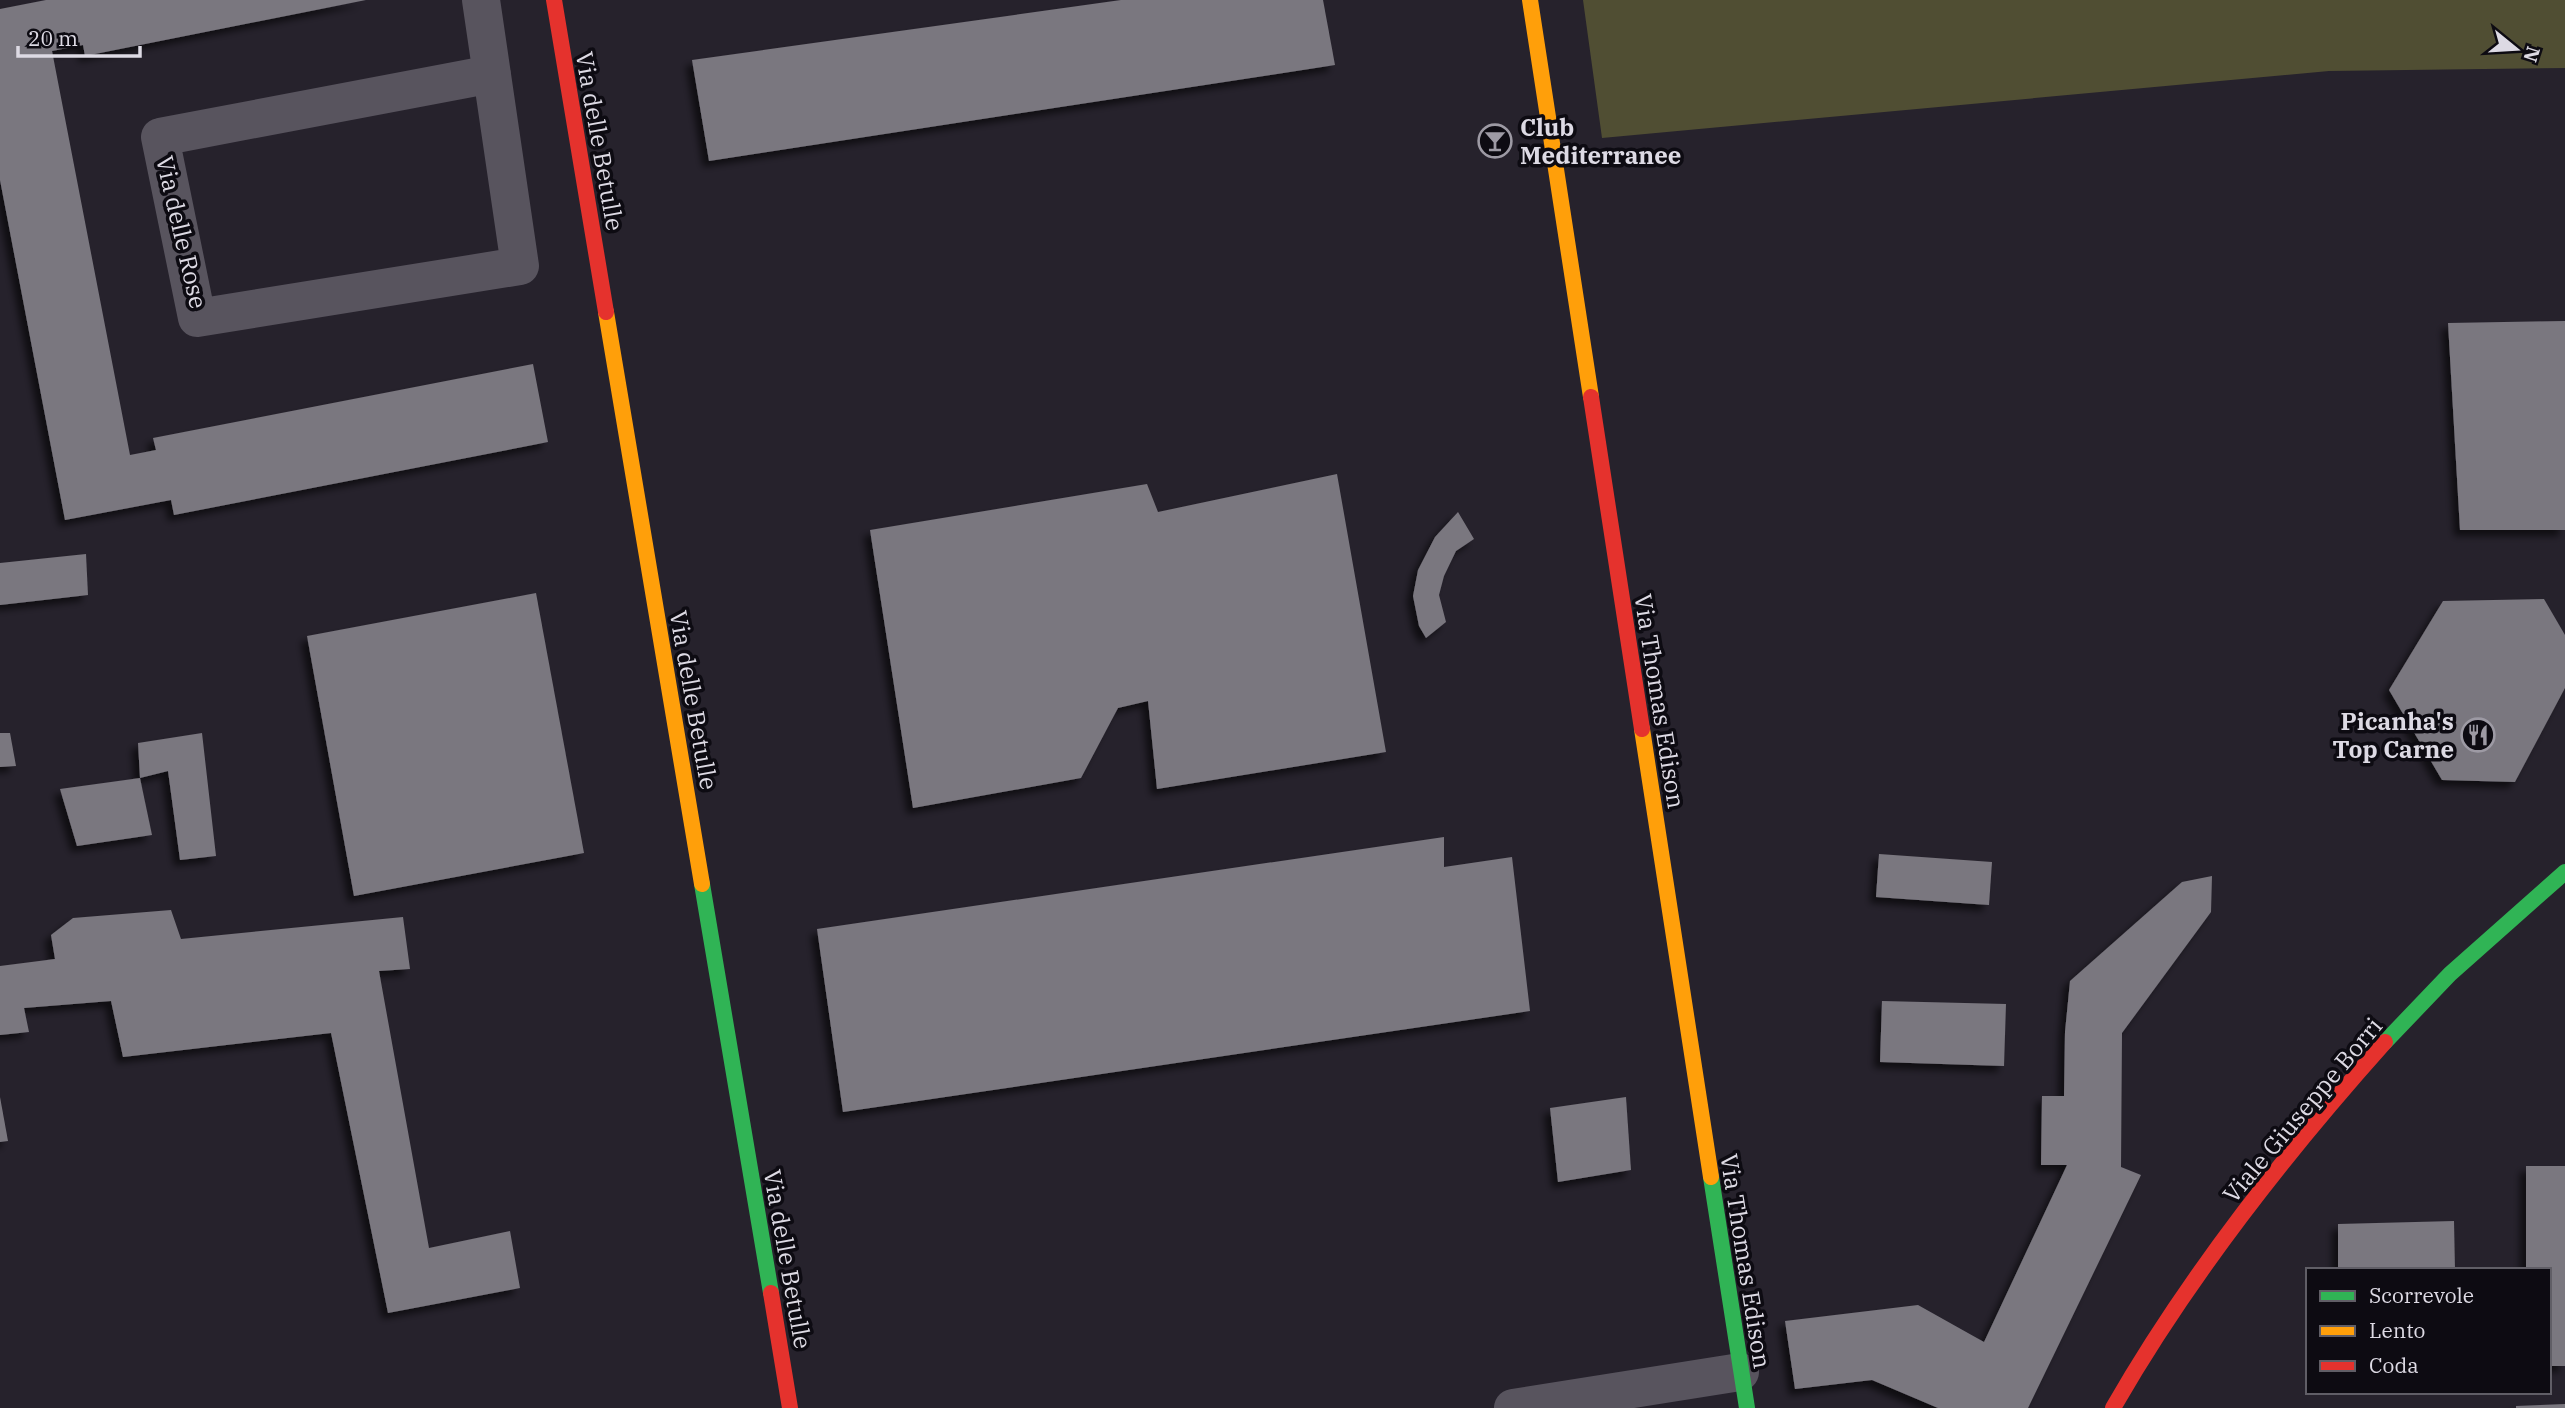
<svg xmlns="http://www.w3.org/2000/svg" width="2565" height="1408" font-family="'IBM Plex Serif',serif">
<defs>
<filter id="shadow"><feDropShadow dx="-6" dy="6" stdDeviation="3.5" flood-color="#0009"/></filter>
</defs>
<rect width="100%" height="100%" fill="#26222c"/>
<polygon fill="#504e33" points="1583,0 2565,0 2565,68 2329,71 1602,138"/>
<g fill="#7a777f" filter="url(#shadow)">
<polygon points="46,0 366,0 85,56 83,45 52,51 130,455 156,450 153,438 533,364 548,442 174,515 171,500 65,520 0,180 0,9"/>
<polygon points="1121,0 1323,0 1335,65 709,161 692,60"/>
<polygon points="2565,321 2565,530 2460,530 2448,323"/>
<polygon points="1337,474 1386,752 1157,789 1148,701 1118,708 1081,778 913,808 870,530 1147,484 1158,512"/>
<polygon points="1458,512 1474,539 1456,551 1444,576 1439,595 1446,622 1426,638 1419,626 1413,596 1418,570 1435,537"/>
<polygon points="86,554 88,595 0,605 0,563"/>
<polygon points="536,593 584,853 354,896 307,636"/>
<polygon points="2544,599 2565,635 2565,688 2515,782 2442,780 2389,690 2443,601"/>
<polygon points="0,733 10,733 16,766 0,767"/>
<polygon points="202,733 216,856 180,860 168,771 140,778 138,743"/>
<polygon points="140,778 152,835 77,846 60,789"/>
<polygon points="1444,837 1444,867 1512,857 1530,1011 843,1112 817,929"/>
<polygon points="1879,854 1992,862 1989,905 1876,897"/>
<polygon points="2212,876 2211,912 2122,1033 2121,1167 2141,1175 2028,1408 1938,1408 1872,1380 1795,1389 1785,1321 1918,1305 1984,1342 2067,1165 2041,1165 2042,1096 2064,1096 2065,1032 2070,981 2182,882"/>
<polygon points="171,910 181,939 403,917 410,969 379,971 429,1248 510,1231 520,1288 388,1313 331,1033 123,1057 111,1001 24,1008 29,1032 0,1035 0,966 55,959 51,935 73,918"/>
<polygon points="1882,1001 2006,1004 2004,1066 1880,1062"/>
<polygon points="0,1097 8,1141 0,1142"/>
<polygon points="1626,1097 1631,1170 1558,1182 1550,1108"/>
<polygon points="2526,1166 2565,1166 2565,1366 2549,1366 2549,1270 2526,1270"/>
<polygon points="2454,1221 2455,1270 2338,1270 2338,1224"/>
<polygon points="2565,1404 2565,1408 2516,1408 2516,1406"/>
</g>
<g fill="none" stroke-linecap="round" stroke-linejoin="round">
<g stroke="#58545e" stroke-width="38">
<polyline points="481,0 520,266 197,318 160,137 492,74"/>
<polyline points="1513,1408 1740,1372"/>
</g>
<g stroke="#30b455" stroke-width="16">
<polyline points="702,884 771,1293"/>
<polyline points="2385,1042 2450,974 2565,872"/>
<polyline points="1711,1177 1747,1408"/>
</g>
<g stroke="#ff9f0a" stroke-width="16">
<polyline points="1530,0 1591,397"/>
<polyline points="606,312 702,884"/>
<polyline points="1642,729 1711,1177"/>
</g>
<g stroke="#e5322d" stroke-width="16">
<polyline points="554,0 606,312"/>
<polyline points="1591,397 1642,729"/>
<polyline points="771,1293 790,1408"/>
<path d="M2113,1408C2188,1277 2284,1155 2385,1042"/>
</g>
</g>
<defs>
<symbol id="bar-ring" viewBox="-11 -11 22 22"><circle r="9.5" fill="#0d0b12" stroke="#9d9aa4" stroke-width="1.5"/><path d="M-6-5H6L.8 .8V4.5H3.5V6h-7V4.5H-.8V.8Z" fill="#9d9aa4"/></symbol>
<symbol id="restaurant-ring" viewBox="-11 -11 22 22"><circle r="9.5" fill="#0d0b12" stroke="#9d9aa4" stroke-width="1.5"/><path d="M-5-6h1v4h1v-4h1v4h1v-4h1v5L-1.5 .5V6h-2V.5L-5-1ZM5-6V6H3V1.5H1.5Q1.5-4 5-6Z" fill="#9d9aa4"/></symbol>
</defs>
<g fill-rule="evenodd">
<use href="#bar-ring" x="1476" y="122" width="38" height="38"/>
<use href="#restaurant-ring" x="2459" y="716" width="38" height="38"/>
</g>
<g text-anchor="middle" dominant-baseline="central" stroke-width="7" stroke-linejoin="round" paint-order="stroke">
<g font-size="24" font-weight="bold" fill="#dddae4" stroke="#0d0b12" text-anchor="start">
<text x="1520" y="127">Club<tspan x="1520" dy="28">Mediterranee</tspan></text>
<text x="2454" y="721" text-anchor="end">Picanha's<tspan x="2454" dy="28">Top Carne</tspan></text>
</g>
<g font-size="24" fill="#dddae4" stroke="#0d0b12">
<text transform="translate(600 141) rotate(80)">Via delle Betulle</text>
<text transform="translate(182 232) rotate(77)">Via delle Rose</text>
<text transform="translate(694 700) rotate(80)">Via delle Betulle</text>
<text transform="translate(1660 701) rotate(81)">Via Thomas Edison</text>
<text transform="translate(2302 1110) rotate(-50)">Viale Giuseppe Borri</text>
<text transform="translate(788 1259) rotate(80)">Via delle Betulle</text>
<text transform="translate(1746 1261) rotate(81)">Via Thomas Edison</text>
</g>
</g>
<rect x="2306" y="1268" width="245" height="126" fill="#0d0b12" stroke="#605e66" stroke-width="2"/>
<rect x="2320" y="1291" width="35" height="10" fill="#30b455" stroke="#605e66" stroke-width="2"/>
<text x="2369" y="1303" font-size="21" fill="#dddae4">Scorrevole</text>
<rect x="2320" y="1326" width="35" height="10" fill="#ff9f0a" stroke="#605e66" stroke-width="2"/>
<text x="2369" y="1338" font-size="21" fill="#dddae4">Lento</text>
<rect x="2320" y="1361" width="35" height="10" fill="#e5322d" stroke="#605e66" stroke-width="2"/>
<text x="2369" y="1373" font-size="21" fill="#dddae4">Coda</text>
<g transform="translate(2516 49) rotate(108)" stroke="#0d0b12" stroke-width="5" paint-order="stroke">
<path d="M0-5L12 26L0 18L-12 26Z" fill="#dddae4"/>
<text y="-10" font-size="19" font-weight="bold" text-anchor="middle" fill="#dddae4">N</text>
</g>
<path d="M18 46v10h122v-10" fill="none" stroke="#dddae4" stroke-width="3.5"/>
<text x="28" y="46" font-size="21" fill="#dddae4" stroke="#0d0b12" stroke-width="5" paint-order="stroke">20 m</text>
</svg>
